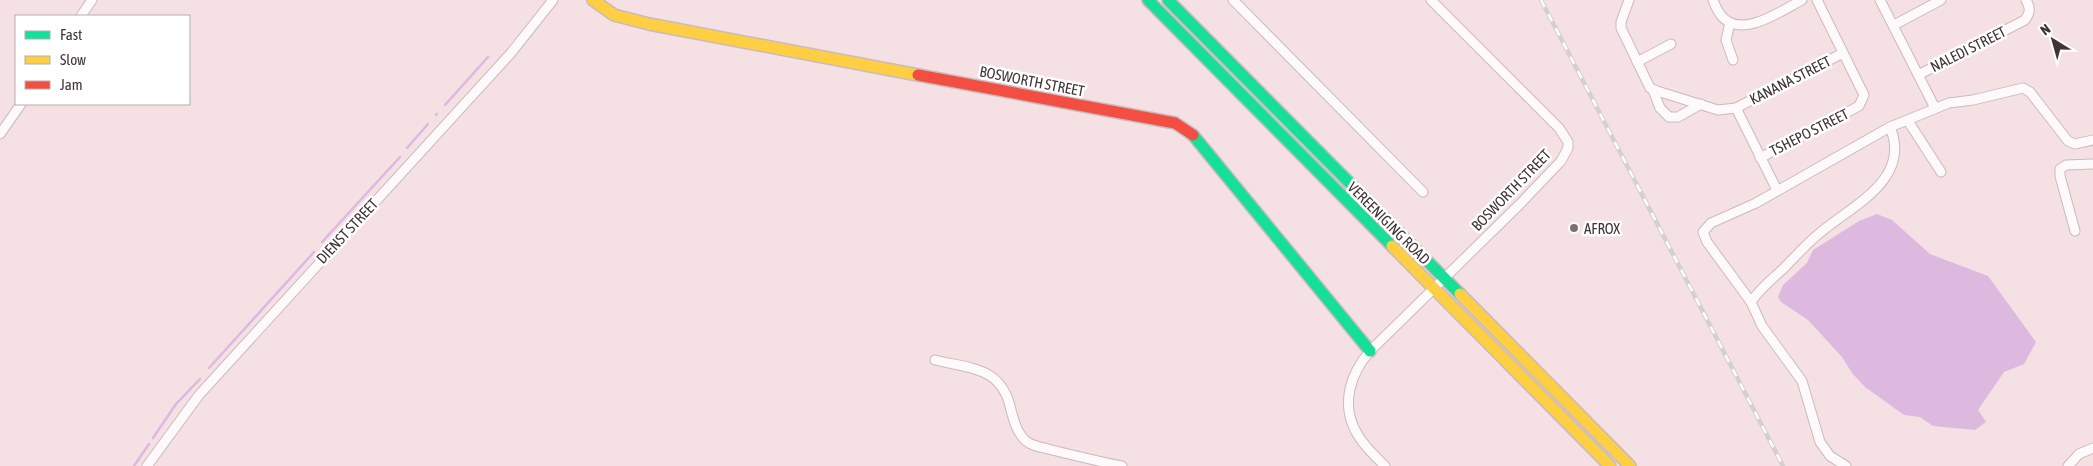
<svg xmlns="http://www.w3.org/2000/svg" width="2093" height="466" font-family="'Asap Condensed',sans-serif">
<rect width="100%" height="100%" fill="#f5e0e4"/>
<polygon fill="#ddb9e0" points="1877,214 1892,220 1930,254 1988,276 2036,342 2024,364 2004,372 1978,410 1986,422 1975,430 1933,426 1920,417 1904,415 1865,387 1852,373 1842,357 1808,320 1781,302 1778,297 1783,285 1807,263 1813,250 1859,221"/>
<g fill="none" stroke-linecap="round" stroke-linejoin="round">
<g stroke="#ddb9e0" stroke-width="2.5">
<polyline points="445,105 488,57"/>
<polyline points="436,115 437,114"/>
<polyline points="407,148 428,124"/>
<polyline points="322,242 400,157"/>
<polyline points="209,368 314,252"/>
<polyline points="153,438 176,404 200,379"/>
<polyline points="134,466 149,444"/>
</g>
<defs>
<g id="street">
<polyline points="1233,0 1423,192"/>
<polyline points="1629,0 1621,22 1621,28 1650,88 1657,91 1718,110 1736,108 1843,53"/>
<path d="M1713,0C1715,5 1717,10 1720,14C1739,41 1781,11 1802,0"/>
<polyline points="1880,0 1935,108"/>
<polyline points="81,16 92,0"/>
<polyline points="1730,23 1726,40 1733,60"/>
<polyline points="1894,25 1941,0"/>
<polyline points="1637,62 1671,44"/>
<path d="M1918,75L2025,20C2030,13 2031,8 2026,0"/>
<polyline points="1653,90 1660,108 1669,117 1678,117 1701,104"/>
<polyline points="1736,108 1777,190"/>
<polyline points="1908,121 1941,172"/>
<polyline points="0,134 21,104"/>
<polyline points="1760,158 1859,106 1864,95 1817,0"/>
<polyline points="2075,231 2060,176 2060,169 2066,165 2093,164"/>
<polyline points="1751,302 1707,242 1703,232 1711,223 1756,203 1890,127 1949,103 1973,100 2023,88 2030,92 2068,141 2075,144 2093,140"/>
<path d="M935,360C972,369 1002,367 1011,410C1014,421 1017,433 1026,441C1032,446 1040,447 1048,449C1072,455 1097,461 1122,466"/>
<polyline points="147,466 199,395 511,53 553,0"/>
<path d="M1385,466C1374,455 1362,444 1355,430C1341,402 1351,373 1370,351L1519,205L1561,161L1568,148V142L1559,128L1431,0"/>
<path d="M1846,466L1830,456L1820,442L1802,381L1762,326L1751,302C1760,288 1771,280 1783,269C1796,256 1807,243 1821,232C1853,205 1912,179 1890,127"/>
<polyline points="2068,466 2079,454 2093,448"/>
</g>
<g id="fast">
<polyline points="1148,0 1392,246"/>
<polyline points="1168,0 1460,294"/>
<polyline points="1193,135 1370,351"/>
</g>
<g id="slow">
<polyline points="593,0 614,15 649,24 918,75"/>
<polyline points="1392,246 1610,466"/>
<polyline points="1460,294 1630,466"/>
</g>
<polyline id="jam" points="918,75 1175,123 1193,135"/>
</defs>
<use href="#street" stroke="#cababd" stroke-width="11"/>
<use href="#fast" stroke="#cababd" stroke-width="14"/>
<use href="#slow" stroke="#cababd" stroke-width="14"/>
<use href="#jam" stroke="#cababd" stroke-width="14"/>
<use href="#street" stroke="#fefafb" stroke-width="9"/>
<use href="#fast" stroke="#16e098" stroke-width="11"/>
<use href="#slow" stroke="#ffcf43" stroke-width="11"/>
<use href="#jam" stroke="#f24e42" stroke-width="11"/>
<defs>
<polyline id="rail" points="1541,0 1783,466"/>
</defs>
<use href="#rail" stroke="#d5cfd0" stroke-width="4.5"/>
<use href="#rail" stroke="#fff" stroke-width="2.5" stroke-dasharray="8" stroke-linecap="butt"/>
</g>
<circle fill="#7f6f72" stroke="#fff" stroke-width="2" cx="1574" cy="228" r="5"/>
<g text-anchor="middle" dominant-baseline="central" stroke-width="5" stroke-linejoin="round" paint-order="stroke">
<g font-size="15" fill="#403235" stroke="#fff">
<text transform="translate(1968 49) rotate(-27)">NALEDI STREET</text>
<text transform="translate(1790 80) rotate(-27)">KANANA STREET</text>
<text transform="translate(1032 81) rotate(11)">BOSWORTH STREET</text>
<text transform="translate(1809 132) rotate(-27)">TSHEPO STREET</text>
<text transform="translate(1511 190) rotate(-46)">BOSWORTH STREET</text>
<text transform="translate(1389 223) rotate(45)">VEREENIGING ROAD</text>
<text transform="translate(347 231) rotate(-47)">DIENST STREET</text>
</g>
<g font-size="15" fill="#403235" stroke="#fff" text-anchor="start">
<text x="1584" y="228">AFROX</text>
</g>
</g>
<rect x="15" y="15" width="175" height="90" fill="#ffffff" stroke="#b3adae"/>
<rect x="25" y="31" width="25" height="8" fill="#16e098" stroke="#b3adae"/>
<text x="60" y="40" font-size="15" fill="#403235">Fast</text>
<rect x="25" y="56" width="25" height="8" fill="#ffcf43" stroke="#b3adae"/>
<text x="60" y="65" font-size="15" fill="#403235">Slow</text>
<rect x="25" y="81" width="25" height="8" fill="#f24e42" stroke="#b3adae"/>
<text x="60" y="90" font-size="15" fill="#403235">Jam</text>
<g transform="translate(2053 40) rotate(323)" stroke="#ffffff" stroke-width="4" paint-order="stroke">
<path d="M0-4L9 19L0 12L-9 19Z" fill="#403235"/>
<text y="-8" font-size="14" font-weight="bold" text-anchor="middle" fill="#403235">N</text>
</g>
</svg>
